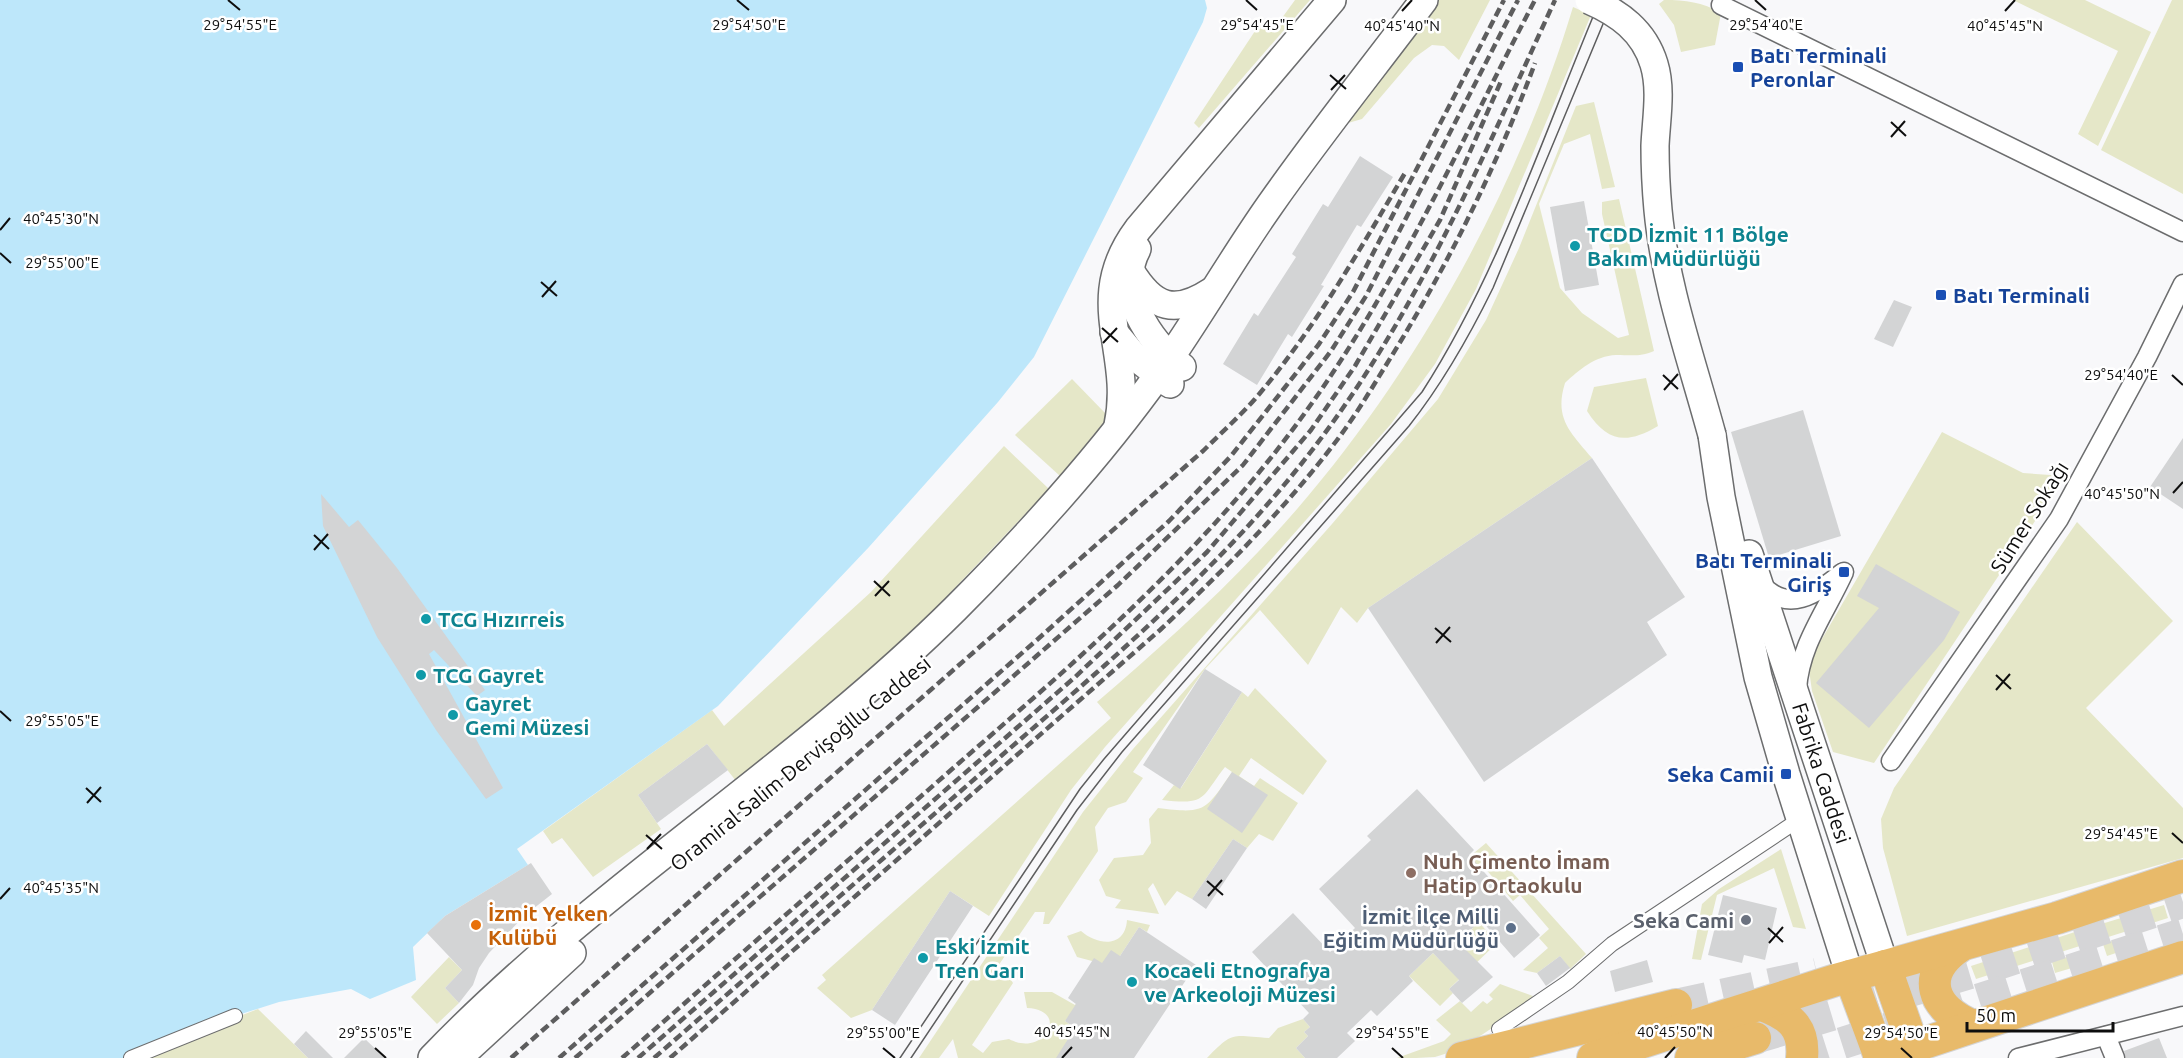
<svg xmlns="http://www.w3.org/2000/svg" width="2183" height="1058" font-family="Ubuntu,sans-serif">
<rect width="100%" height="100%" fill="#f8f8fa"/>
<g fill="#e5e7c8">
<polygon points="1295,0 1310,0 1199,128 1194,123 1259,25 1279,22"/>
<polygon points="1439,0 1490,0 1459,60 1444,46 1432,45 1414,58 1362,119 1348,123"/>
<path d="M1664,0C1686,0 1702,2 1721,13L1715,45L1681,52L1674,25L1659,4Z"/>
<polygon points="2013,0 2085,0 2151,32 2098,146 2078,134 2118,51"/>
<polygon points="2172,0 2183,0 2183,194 2101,150"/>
<path d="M1573,7L1591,15L1476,289L1435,364L1391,424L1105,747L1071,790L989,916L950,891L872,1010L851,1018L817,988L826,980L822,975L1111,718L1097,702C1153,654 1208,605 1259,551C1400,403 1514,202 1573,7Z"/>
<path d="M1594,102L1615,187L1602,189L1590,134L1564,144L1539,204L1560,288L1582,313L1618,338L1629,335L1602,214V202L1619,199L1654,351C1640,357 1631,355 1616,355C1595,356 1579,370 1565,383C1554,418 1570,432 1592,458L1368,608L1357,623L1341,607L1308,665L1260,610L1205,669L1133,772L1143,778L1126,802L1108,808L1095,827L1098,851L1049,924H1043L1045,912H1035L996,969L1000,980L1009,977L1013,983L972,1045L983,1053L992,1042L1009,1039C1044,1058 1071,1010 1027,1008L1024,992H1052L1075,1005L1100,967L1092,961L1077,957L1067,936L1081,931C1097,945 1125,949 1127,920L1150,925L1147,932L1139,927L1120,956L1065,1021L1075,1028L1057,1058H958L953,1039L939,1058H919L1083,812L1133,749L1332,524L1438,399L1486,320L1519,248L1576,106Z"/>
<path d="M1646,378L1658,426C1626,445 1607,442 1587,411L1594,387Z"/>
<polygon points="1072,379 1106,414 1104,422 1060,476 1015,435"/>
<polygon points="1942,432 2023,473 2065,476 1874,763 1833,752 1812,691 1808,663"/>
<polygon points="1004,446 1049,489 910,635 828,708 736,781 707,744 638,795 661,829 593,877 562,838 552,844 543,831 712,710 724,726 871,592"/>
<polygon points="2077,522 2173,621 2086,708 2183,808 2183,858 1907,936 1883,848 1881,819 1894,788"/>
<path d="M1255,688L1327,761L1303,795L1251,758L1239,776L1254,786L1260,778L1298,803L1273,841L1259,834L1247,848L1233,839L1192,899L1177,891L1165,906L1153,883L1148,889L1159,914L1115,908L1121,900L1106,896L1099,880L1114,858L1143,855L1151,843L1149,819L1158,808C1206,814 1205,811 1232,772L1225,767C1200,799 1207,805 1162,800L1174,785L1181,788L1242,692L1248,697Z"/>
<polygon points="1486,843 1586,954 1570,969 1560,956 1537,973 1523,970 1548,948 1539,938 1549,929 1520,895 1513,901 1484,867 1457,890 1445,877"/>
<polygon points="1781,849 1806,929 1793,927 1774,868 1717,895 1701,960 1692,959 1702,904 1719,889"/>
<polygon points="2164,905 2168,918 2102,939 2098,925"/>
<polygon points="1471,913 1497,943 1449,989 1453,993 1440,1006 1409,976 1433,953 1440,960 1473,928"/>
<polygon points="2081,930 2086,944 1976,979 1971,966"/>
<polygon points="2139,932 2143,944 2107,956 2103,944"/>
<polygon points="2088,950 2092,962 2055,973 2052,962"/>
<polygon points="449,957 462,970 445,988 459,1003 437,1024 411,997"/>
<path d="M1500,984L1533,996C1505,1019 1471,1047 1435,1057C1423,1058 1409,1058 1397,1058L1444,1041L1451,1034L1436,1020L1460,1001L1471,1012L1483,1001L1487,1004L1493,999L1489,995Z"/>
<polygon points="258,1009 308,1058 131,1058"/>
<path d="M1303,1019L1310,1027L1304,1032L1308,1036L1296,1048L1305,1058H1207C1234,1030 1232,1036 1269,1038L1278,1028Z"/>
</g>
<polygon fill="#bde7fa" points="0,0 1205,0 1207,8 1203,22 1034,357 998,402 869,547 718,706 517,849 528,865 445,916 413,947 416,980 370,999 351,989 279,1002 235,1016 131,1058 0,1058"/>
<g fill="#d3d4d5">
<polygon points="1360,156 1393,177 1361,227 1357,225 1321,285 1324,286 1292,337 1288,334 1257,385 1223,364 1254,313 1258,316 1296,257 1292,254 1323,204 1328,207"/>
<polygon points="1584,201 1599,285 1565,291 1550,207"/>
<polygon points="1894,300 1912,307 1893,347 1874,339"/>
<polygon points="1803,410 1841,536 1769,558 1731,432"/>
<polygon points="2183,438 2183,509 2150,487"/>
<polygon points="1592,458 1685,597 1647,622 1667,655 1484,782 1368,608"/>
<polygon points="321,494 349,527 358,520 397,568 485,690 477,696 434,650 429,654 503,788 486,799 436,730 377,637 323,526"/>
<polygon points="1876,564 1960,612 1944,640 1869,728 1816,683 1879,608 1857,596"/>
<polygon points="1205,669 1242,692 1180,789 1143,765"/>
<polygon points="707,744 728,770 657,823 638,795"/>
<polygon points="1232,772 1268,795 1242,833 1207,809"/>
<polygon points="1417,789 1474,850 1469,855 1540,935 1514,958 1481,920 1458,942 1493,977 1462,1003 1449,989 1459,980 1433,953 1409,976 1413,981 1377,1016 1371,1010 1347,1033 1355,1041 1337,1058 1305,1058 1296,1048 1308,1036 1304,1032 1310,1027 1303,1019 1309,1013 1252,952 1293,913 1330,952 1355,928 1319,889 1371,840 1367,836"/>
<polygon points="1233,839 1247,848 1206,909 1192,899"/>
<polygon points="531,863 552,894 524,916 489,953 479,968 473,985 459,1003 445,988 462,970 427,933 445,916"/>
<polygon points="950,891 973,906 895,1025 872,1010"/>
<polygon points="1723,895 1777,908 1765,960 1744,955 1742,963 1708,955"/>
<polygon points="1139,927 1196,965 1134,1058 1056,1058 1075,1028 1065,1021 1076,1004 1068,998 1094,958 1102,963 1111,950 1120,956"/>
<polygon points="1560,956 1570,968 1546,986 1537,973"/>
<polygon points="1647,960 1653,982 1615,992 1610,971"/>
<polygon points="306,1031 333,1058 308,1058 294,1044"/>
<polygon points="364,1038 385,1058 344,1058"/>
<polygon points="2159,1038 2167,1058 2126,1058 2124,1051"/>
</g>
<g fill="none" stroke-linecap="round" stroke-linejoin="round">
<g stroke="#d5d5d7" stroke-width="32" stroke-dasharray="32 16" stroke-linecap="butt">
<polyline points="1676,1005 1817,974"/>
<polyline points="1755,1038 1983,969 2183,902"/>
<polyline points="1796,1058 2183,934"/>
</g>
<defs>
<g id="pedestrian">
<polyline points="1499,1029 1568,982 1612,944 1800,819"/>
<polyline points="131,1058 235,1016"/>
</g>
<g id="minor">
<polyline points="1721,5 2183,232"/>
<path d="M1760,583C1788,615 1816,594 1842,573"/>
<path d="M1797,689C1800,644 1826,612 1844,572"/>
<polyline points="1891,761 2059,519 2147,357 2183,284"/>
<polyline points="2106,1036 2115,1058"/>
<polyline points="2018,1058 2183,1016"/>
</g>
<g id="secondary">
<path d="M1137,249C1114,291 1150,342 1182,367"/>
<path d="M1131,272C1154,309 1175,315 1212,291"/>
<polyline points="1114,332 1133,355 1170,384"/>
<path d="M1118,425C1134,351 1084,301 1138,229L1332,0"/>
<polyline points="1712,435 1721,497 1758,677 1786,774 1850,976"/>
<polyline points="1749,554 1885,966"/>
<path d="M432,1058C592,891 792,771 955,609C1028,536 1101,455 1161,371C1199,317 1232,259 1270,205C1319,135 1373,68 1424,0"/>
<polyline points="458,1058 572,953"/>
</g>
<g id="trunk">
<path d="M1959,947C1919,975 1932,1009 1973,1026"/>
<polyline points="1885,966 1913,1046"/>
<polyline points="1850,976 1880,1057"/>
<path d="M1762,1005C1789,1015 1805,1027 1802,1058"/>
<polyline points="1462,1058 1676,1005"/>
<polyline points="1593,1058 1836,980 2057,918 2183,876"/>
<polyline points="1691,1058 1755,1038"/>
<polyline points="1879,1058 2183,957"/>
</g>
</defs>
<use href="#pedestrian" stroke="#6c6d6e" stroke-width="16"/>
<use href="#minor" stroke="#6c6d6e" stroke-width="21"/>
<use href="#secondary" stroke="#6c6d6e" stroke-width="30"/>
<use href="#trunk" stroke="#d4d4d4" stroke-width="34"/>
<use href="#pedestrian" stroke="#fff" stroke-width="14"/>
<use href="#minor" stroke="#fff" stroke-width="18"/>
<use href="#secondary" stroke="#fff" stroke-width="27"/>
<use href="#trunk" stroke="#e8ba6a" stroke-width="32"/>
<g stroke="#5d5d5e" stroke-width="1.5">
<path d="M900,1058L1080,789L1104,759L1422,392C1500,271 1544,132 1600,0"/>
<path d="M911,1058L1077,810L1122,752L1409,426C1443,383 1469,337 1493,288L1613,0"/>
</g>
<g stroke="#5d5d5e" stroke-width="4.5" stroke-dasharray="9 4.5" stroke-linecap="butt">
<path d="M511,1058L1203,451C1220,434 1239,417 1255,399C1314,330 1359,251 1405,173"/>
<polyline points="559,1058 1038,639 1169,521 1231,456 1319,344 1353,292 1504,0"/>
<polyline points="575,1058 1118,585 1243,465 1331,351 1366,296 1518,0"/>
<path d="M622,1058C734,960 846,862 959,763C1081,657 1202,553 1299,421C1395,291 1460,143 1535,0"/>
<polyline points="638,1058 1074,678 1207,552 1311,430 1355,366 1440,220 1502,79"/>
<path d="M654,1058C770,957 886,856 1001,756C1115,657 1232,558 1322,437C1422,303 1486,150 1555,0"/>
<path d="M670,1058L1160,630C1222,572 1282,512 1334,444C1355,417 1373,386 1391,357C1449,263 1497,166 1535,63"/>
</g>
<defs>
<path id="secondary-bridge" d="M1589,0C1619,13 1644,31 1654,64C1662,90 1656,120 1655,146C1655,167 1656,188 1658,210C1665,286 1692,361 1712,435"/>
</defs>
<use href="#secondary-bridge" stroke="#6c6d6e" stroke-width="30" stroke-linecap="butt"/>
<use href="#secondary-bridge" stroke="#fff" stroke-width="27"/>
</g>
<path fill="none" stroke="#0e0e0e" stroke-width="2" d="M228,0L240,10M737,0L749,10M1246,0L1257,10M1755,0L1766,10M1402,11L1412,0M2005,11L2015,0M1330,75L1346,89M1331,90L1345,75M1891,122L1906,136M1891,137L1905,121M0,230L10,218M0,253L11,263M541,282L557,296M542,297L556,281M1102,328L1118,342M1103,343L1117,328M1663,375L1678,389M2172,375L2183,385M1664,390L1678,374M2173,493L2183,482M314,535L329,549M314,550L328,534M874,581L890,596M875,596L889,581M1435,628L1451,642M1436,643L1450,627M1996,675L2011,689M1996,690L2010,674M0,711L11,721M86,788L101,802M87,803L101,787M2172,833L2183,843M646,835L662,849M647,849L661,834M1207,881L1223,895M1208,896L1222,880M0,899L10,888M1768,928L1783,942M1769,943L1783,927M375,1048L386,1058M883,1048L895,1058M1392,1048L1403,1058M1901,1048L1912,1058M1062,1058L1072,1047M1665,1058L1675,1047"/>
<g fill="#1a4fb4" stroke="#fff" stroke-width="2">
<rect x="1732" y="61" width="12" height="12" rx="3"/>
<rect x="1935" y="289" width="12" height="12" rx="3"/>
<rect x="1838" y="566" width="12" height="12" rx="3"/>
<rect x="1780" y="768" width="12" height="12" rx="3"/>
</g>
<g fill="#0f9aa8" stroke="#fff" stroke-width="2">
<circle cx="1575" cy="246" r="6"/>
<circle cx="426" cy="619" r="6"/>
<circle cx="421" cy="675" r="6"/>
<circle cx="453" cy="715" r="6"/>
<circle cx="923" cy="958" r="6"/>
<circle cx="1132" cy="982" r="6"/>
</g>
<circle fill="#8d6e63" stroke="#fff" stroke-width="2" cx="1411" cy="873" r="6"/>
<circle fill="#6b7280" stroke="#fff" stroke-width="2" cx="1746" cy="920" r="6"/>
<circle fill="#e8710a" stroke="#fff" stroke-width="2" cx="476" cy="925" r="6"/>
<circle fill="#5c6f8a" stroke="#fff" stroke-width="2" cx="1511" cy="928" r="6"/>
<g text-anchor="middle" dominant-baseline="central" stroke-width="5" stroke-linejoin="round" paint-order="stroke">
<g font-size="21" font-weight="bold" fill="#164399" stroke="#fff" text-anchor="start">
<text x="1750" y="55">Batı Terminali<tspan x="1750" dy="24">Peronlar</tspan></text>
<text x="1953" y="295">Batı Terminali</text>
<text x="1832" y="560" text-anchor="end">Batı Terminali<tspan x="1832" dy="24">Giriş</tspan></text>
<text x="1774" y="774" text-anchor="end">Seka Camii</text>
</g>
<g font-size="21" font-weight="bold" fill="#0d838f" stroke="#fff" text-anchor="start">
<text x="1587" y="234">TCDD İzmit 11 Bölge<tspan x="1587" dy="24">Bakım Müdürlüğü</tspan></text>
<text x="438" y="619">TCG Hızırreis</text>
<text x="433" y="675">TCG Gayret</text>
<text x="465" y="703">Gayret<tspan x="465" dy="24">Gemi Müzesi</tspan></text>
<text x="935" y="946">Eski İzmit<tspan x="935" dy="24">Tren Garı</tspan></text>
<text x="1144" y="970">Kocaeli Etnografya<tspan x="1144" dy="24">ve Arkeoloji Müzesi</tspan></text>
</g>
<g font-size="21" fill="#0e0e0e" stroke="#fff">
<text transform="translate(2029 517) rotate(-58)">Sümer Sokağı</text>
<text transform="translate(800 763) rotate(-39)">Oramiral Salim Dervişoğllu Caddesi</text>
<text transform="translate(1822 773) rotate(72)">Fabrika Caddesi</text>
</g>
<g font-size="21" font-weight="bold" fill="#785e54" stroke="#fff" text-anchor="start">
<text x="1423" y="861">Nuh Çimento İmam<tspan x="1423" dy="24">Hatip Ortaokulu</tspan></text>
</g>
<g font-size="21" font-weight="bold" fill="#c56008" stroke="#fff" text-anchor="start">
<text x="488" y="913">İzmit Yelken<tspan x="488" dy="24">Kulübü</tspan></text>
</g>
<g font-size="21" font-weight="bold" fill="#4e5e75" stroke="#fff" text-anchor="end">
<text x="1499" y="916">İzmit İlçe Milli<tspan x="1499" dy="24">Eğitim Müdürlüğü</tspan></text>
</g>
<g font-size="21" font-weight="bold" fill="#5b616d" stroke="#fff" text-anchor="end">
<text x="1734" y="920">Seka Cami</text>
</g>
</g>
<g font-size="15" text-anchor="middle" fill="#0e0e0e" stroke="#fff" stroke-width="5" stroke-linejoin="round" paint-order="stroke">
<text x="1766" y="30">29°54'40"E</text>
<text x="240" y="30">29°54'55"E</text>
<text x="749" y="30">29°54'50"E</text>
<text x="1257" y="30">29°54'45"E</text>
<text x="1402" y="31">40°45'40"N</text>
<text x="2005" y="31">40°45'45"N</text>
<text x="61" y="224">40°45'30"N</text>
<text x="62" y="268">29°55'00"E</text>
<text x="2121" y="380">29°54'40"E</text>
<text x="2122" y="499">40°45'50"N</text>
<text x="62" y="726">29°55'05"E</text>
<text x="2121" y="839">29°54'45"E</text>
<text x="61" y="893">40°45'35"N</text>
<text x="1072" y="1037">40°45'45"N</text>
<text x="1675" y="1037">40°45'50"N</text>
<text x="375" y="1038">29°55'05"E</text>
<text x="883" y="1038">29°55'00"E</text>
<text x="1392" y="1038">29°54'55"E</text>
<text x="1901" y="1038">29°54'50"E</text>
</g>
<path d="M1967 1022v9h146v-9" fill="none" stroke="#0e0e0e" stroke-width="3"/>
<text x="1976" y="1022" font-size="18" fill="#0e0e0e" stroke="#ffffff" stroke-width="4.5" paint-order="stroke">50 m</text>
</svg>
